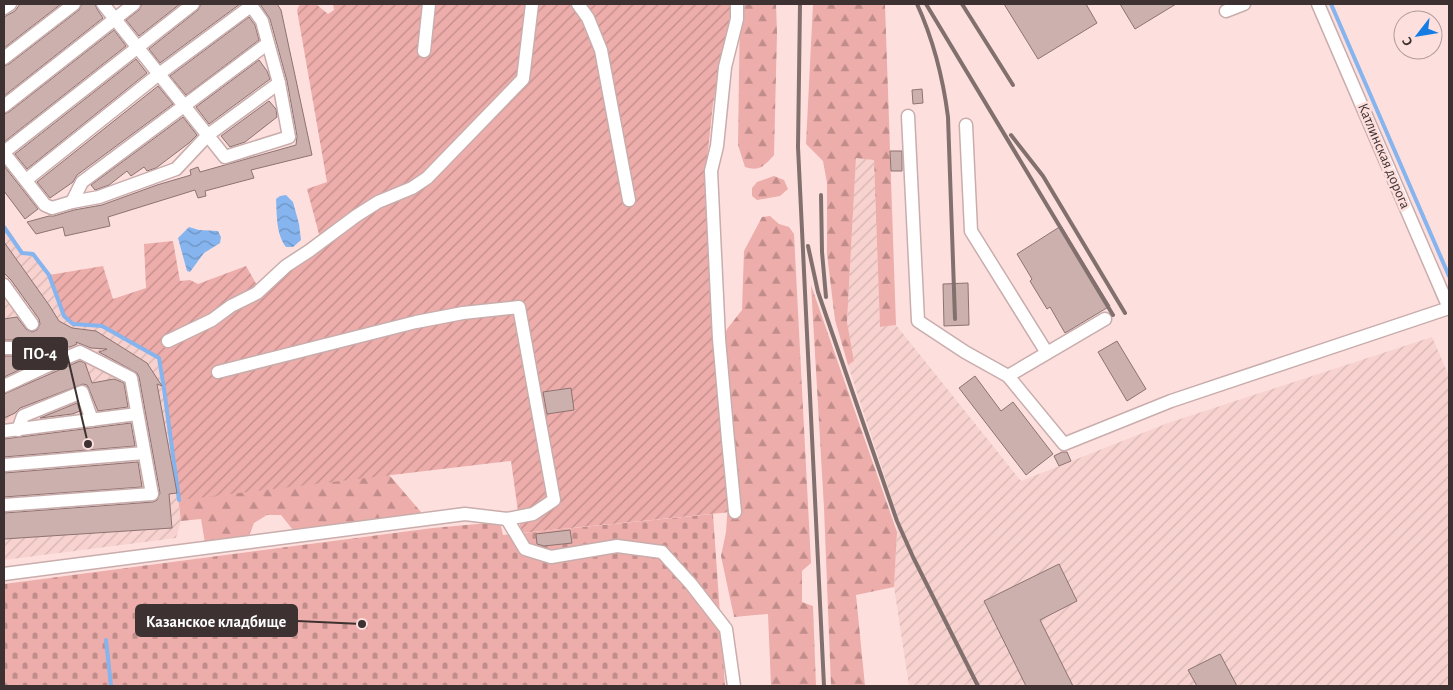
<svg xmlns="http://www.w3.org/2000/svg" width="1453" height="690" font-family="'Alegreya Sans',sans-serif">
<defs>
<pattern id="industrial-furrows" width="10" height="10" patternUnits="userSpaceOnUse" patternTransform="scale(1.25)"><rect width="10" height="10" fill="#f7d2cf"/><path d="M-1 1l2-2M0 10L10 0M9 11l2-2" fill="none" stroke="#d5b5b2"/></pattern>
<pattern id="forest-firs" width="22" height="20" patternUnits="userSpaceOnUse" patternTransform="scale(1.25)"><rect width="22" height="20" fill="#edadaa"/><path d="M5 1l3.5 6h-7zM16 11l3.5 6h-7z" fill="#c18d8b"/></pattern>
<pattern id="cemetery-stones" width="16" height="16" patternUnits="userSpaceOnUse" patternTransform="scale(1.25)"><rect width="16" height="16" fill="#edadaa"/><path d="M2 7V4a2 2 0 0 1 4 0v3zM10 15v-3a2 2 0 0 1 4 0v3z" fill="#c18d8b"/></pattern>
<pattern id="garden-furrows" width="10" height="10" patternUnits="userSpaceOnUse" patternTransform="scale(1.25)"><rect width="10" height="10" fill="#edadaa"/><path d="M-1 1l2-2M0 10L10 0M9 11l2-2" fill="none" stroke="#c18d8b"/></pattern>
<pattern id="water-waves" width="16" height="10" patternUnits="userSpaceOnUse" patternTransform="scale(1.25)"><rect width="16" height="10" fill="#85b4ee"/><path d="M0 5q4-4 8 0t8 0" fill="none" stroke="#6e93c1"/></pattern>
</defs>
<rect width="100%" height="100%" fill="#fde0de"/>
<g fill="url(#industrial-furrows)">
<polygon points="856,157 874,160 880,327 896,325 1021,481 1168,423 1432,337 1449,376 1449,686 909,686 894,587 898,517 848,365 854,361 847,322"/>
<polygon points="4,227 22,253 33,254 49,275 64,316 73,324 102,326 159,358 164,389 181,521 176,538 4,560"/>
</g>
<g fill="url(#forest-firs)">
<path d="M740,4H776L777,33L774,155C765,165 760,172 745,167L738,145Z"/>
<polygon points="813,4 885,4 896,325 880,327 874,160 856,158 847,322 854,361 848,365 835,320 827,254 827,183 823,161 806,144"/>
<polygon points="774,176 784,180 788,189 780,196 757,200 752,196 752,188 757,182"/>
<polygon points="770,216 779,224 789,227 794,234 811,563 802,571 802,602 813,606 816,686 771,686 768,614 734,617 721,556 726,532 730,473 720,346 727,329 742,310 744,251 762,217"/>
<polygon points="811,285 897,532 894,587 856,595 865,686 831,686 824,508"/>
<polygon points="164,389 348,427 421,512 418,516 293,530 281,515 267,515 254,523 249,536 205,543 201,519 181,521"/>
</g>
<polygon fill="url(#cemetery-stones)" points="713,514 725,686 4,686 4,584 433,528 500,522 503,535"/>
<polygon fill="url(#garden-furrows)" points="300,4 316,4 328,14 334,10 333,4 731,4 730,17 713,104 706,169 731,512 521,533 511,461 179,500 164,389 159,358 102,326 73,324 64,316 49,275 103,266 113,299 146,288 144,244 173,241 180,281 190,280 198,284 246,266 258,287 320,238 307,189 327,182 297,10"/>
<g fill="url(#water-waves)">
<path d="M286,195L293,202L299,224L301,240L293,247H286C276,234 277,215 276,199L280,196Z"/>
<polygon points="189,227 199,230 218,231 221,237 220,243 204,253 190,272 187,271 178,238"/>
</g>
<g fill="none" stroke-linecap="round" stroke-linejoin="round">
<g stroke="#85b4ee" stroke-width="4">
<polyline points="1331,4 1449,276"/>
<polyline points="4,227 22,253 33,254 49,275 64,316 73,324 102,326 159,358 164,389 179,500"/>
<polyline points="106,640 111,686"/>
</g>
</g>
<g fill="#ccb0ae" stroke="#8d7371">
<polygon points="20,4 61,4 4,48 4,17 15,11"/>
<polygon points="82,4 95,4 97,9 103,18 4,96 4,66 9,64 79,10"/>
<polygon points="142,4 180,4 139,36 126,20 139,10"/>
<polygon points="201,4 240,4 160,63 149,49 198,10"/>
<polygon points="260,4 277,4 281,10 312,155 251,170 254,178 205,191 206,196 198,198 195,190 108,217 110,226 65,236 63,227 36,234 27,222 49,216 54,216 74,210 102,205 157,185 191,175 190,170 198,167 200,172 296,145 297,136 287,81 270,19"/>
<polygon points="1004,4 1086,4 1097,23 1038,59"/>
<polygon points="1120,4 1176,4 1135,29"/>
<polygon points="249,17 255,25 259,40 186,95 170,76"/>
<polygon points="114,30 126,46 4,142 4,114 9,112"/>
<polygon points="136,59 147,73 27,169 15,154"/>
<polygon points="259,60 267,71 270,79 209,124 196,107"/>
<polygon points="158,86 173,104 77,175 73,182 50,198 37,182"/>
<polygon points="922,89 923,103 913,104 912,90"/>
<polygon points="269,101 276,109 277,117 245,142 230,147 221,136"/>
<polygon points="183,117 197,135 189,143 156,168 147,171 144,167 131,176 127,171 109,185 95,190 91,185"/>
<polygon points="890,151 902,151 902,171 891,171"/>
<polygon points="4,166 38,209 25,219 4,191"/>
<polygon points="1061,226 1110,306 1065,333 1050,307 1047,309 1030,281 1032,279 1017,254"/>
<polygon points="4,242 49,305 59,321 72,328 96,331 147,363 162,386 157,384 177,493 169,494 172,528 4,539 4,513 153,502 157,500 160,493 139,377 137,373 99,352 107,349 91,348 76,342 77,344 70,347 46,346 43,341 38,340 4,340 4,319 17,317 26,329 32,332 37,330 40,324 39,319 11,280 4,273"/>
<polygon points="968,283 969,325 944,326 943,284"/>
<polygon points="1117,341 1146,389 1127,401 1098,352"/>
<polygon points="4,356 31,356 34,363 4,377"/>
<polygon points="80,361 85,363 92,383 114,379 124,383 128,407 98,411 89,389 87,385 83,384 20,408 15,413 4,418 4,394"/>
<polygon points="975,376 1001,411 1013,402 1053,454 1026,475 959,388"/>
<polygon points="571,388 574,410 547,414 543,392"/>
<polygon points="77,403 80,411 72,414 40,418"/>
<polygon points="131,423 135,446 4,457 4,439"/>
<polygon points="1062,452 1067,452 1071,461 1059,466 1054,456"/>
<polygon points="138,462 142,487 4,497 4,473"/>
<polygon points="570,530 572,543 544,546 537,544 536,534"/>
<polygon points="1059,564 1077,601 1040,620 1073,686 1026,686 984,601"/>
<polygon points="1220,654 1237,686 1197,686 1188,670"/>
</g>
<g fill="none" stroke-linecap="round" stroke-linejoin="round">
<defs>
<g id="minor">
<polyline points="103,4 225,157 289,137 279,83 262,21 250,4"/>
<polyline points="578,4 588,18 601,50 629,200"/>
<polyline points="1318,4 1449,308"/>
<polyline points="4,8 10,4"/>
<polyline points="1226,11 1244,4"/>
<polyline points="424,51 429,4"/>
<polyline points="4,58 74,4"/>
<polyline points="4,106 134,4"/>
<polyline points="908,116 918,321 965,352 1008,376 1064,444 1171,401 1449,308"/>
<polyline points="966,125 971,231 1047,353"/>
<polyline points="4,152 193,4"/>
<polyline points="4,153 45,205 52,208 72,202 99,197 176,169 208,135 279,83"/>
<polyline points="26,180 159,74 251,6"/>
<polyline points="72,202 82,182 267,44"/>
<polyline points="4,285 32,324"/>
<polyline points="168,341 212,320 231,306 257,293 286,266 309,251 356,216 378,202 412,188 427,178 523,79 532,4"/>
<polyline points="4,348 38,348 47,366"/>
<polyline points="1008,376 1105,319"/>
<polyline points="4,386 47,366 80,352 131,378 152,494 4,505"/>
<polyline points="18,430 23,416 82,392 92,420"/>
<polyline points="4,431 137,414"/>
<polyline points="4,465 144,453"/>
<polyline points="735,512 728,440 719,339 711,171 717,146 725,67 737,19 737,4"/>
<polyline points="507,519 525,549 551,557 617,546 662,552 691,584 726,629 734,686"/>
<polyline points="4,574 465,514 507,519 533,514 554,500 519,307 463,313 416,322 218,372"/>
</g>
</defs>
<use href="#minor" stroke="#c9adac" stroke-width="15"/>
<use href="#minor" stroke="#fff" stroke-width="12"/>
<g stroke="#82706f" stroke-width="4">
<polyline points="800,4 798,147 824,686"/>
<path d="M917,4C933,39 943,78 948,117L955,319"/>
<polyline points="926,4 1113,315"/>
<polyline points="962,4 1013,85"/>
<polyline points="1011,135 1043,176 1125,313"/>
<polyline points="821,195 822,252 826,297"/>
<polyline points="808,246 818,292 897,521 913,557 978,686"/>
</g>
</g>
<g text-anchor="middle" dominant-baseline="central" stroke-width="5" stroke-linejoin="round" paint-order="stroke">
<g font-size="15" fill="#3d3231" stroke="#fde0de">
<text transform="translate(1384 156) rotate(67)">Катлинская дорога</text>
</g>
</g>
<path fill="none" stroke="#3d3231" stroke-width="2" d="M88 444L67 354M362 624L297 621"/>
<g fill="#3d3231" stroke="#fde0de" stroke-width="2">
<circle cx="88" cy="444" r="5"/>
<circle cx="362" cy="624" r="5"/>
</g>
<g fill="#3d3231" stroke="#3d3231" stroke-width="2">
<rect x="13" y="338" width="54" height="31" rx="5"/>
<rect x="136" y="605" width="161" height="31" rx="5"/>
</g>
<g font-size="16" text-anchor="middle" font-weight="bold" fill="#fff">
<text x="40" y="359">ПО-4</text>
<text x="216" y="627">Казанское кладбище</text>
</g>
<rect width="1453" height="690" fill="none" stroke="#3d3231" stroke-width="10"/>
<g transform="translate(1418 35) rotate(239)"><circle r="24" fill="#fde0de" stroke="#b09a99"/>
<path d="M0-4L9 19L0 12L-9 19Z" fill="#157ce4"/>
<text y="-8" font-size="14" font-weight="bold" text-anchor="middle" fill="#3d3231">С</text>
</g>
</svg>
